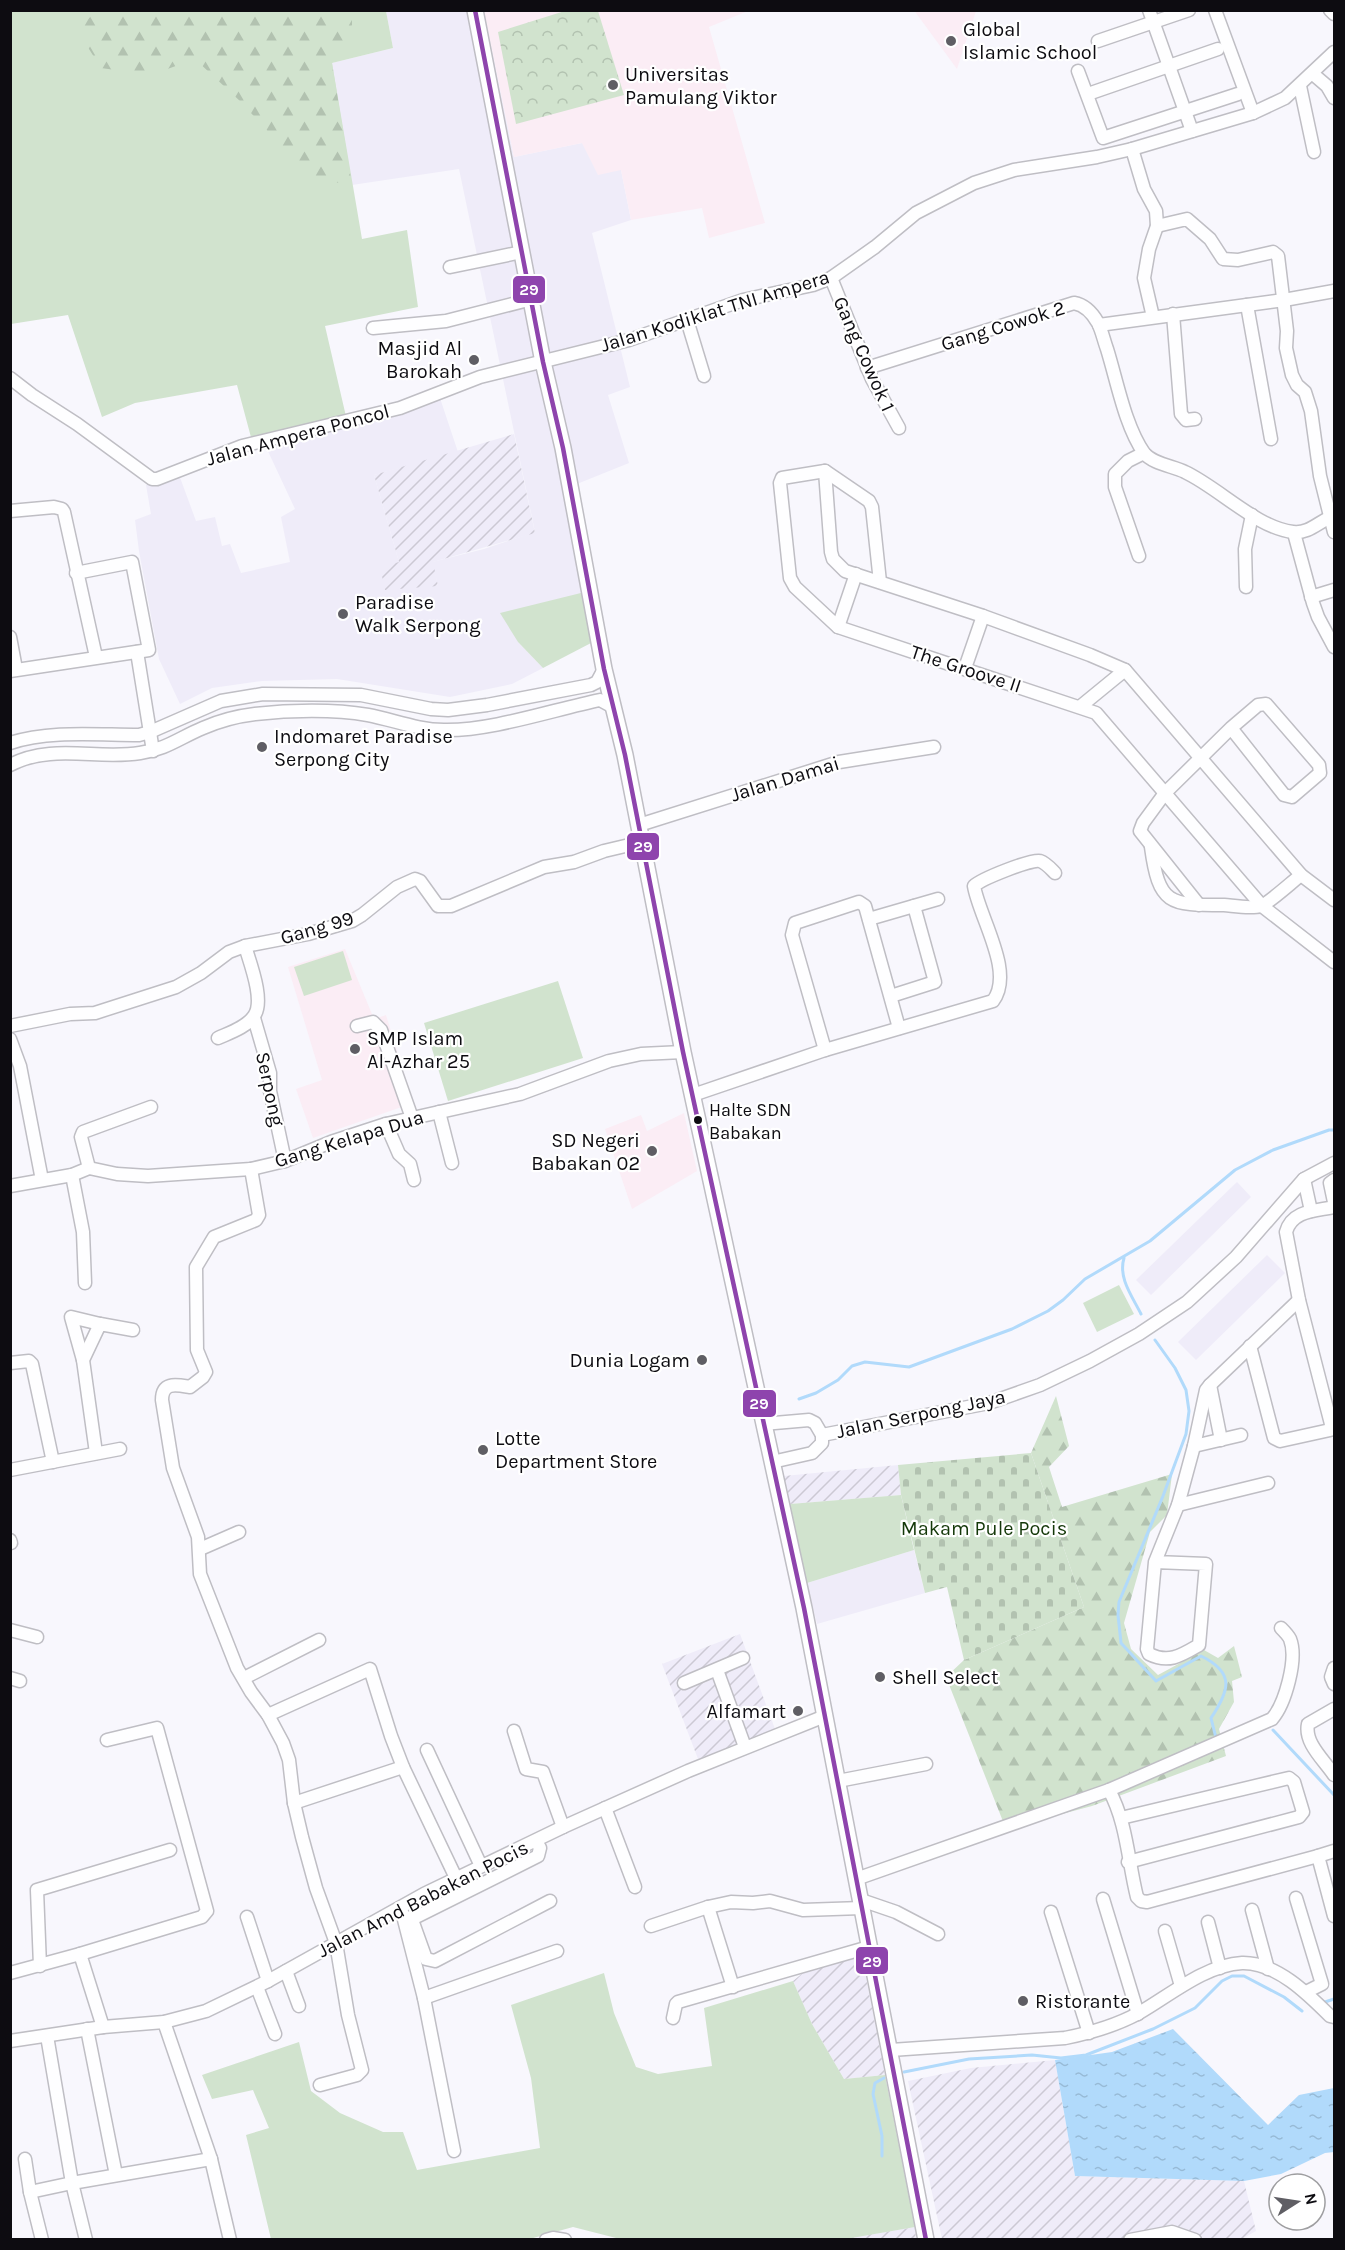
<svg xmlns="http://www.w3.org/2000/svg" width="1345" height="2250" font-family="Karla,sans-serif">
<defs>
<pattern id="industrial-furrows" width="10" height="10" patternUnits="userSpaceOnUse" patternTransform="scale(1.5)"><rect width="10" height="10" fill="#efecf9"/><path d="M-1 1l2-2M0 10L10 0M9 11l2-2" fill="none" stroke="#ccc9d4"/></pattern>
<pattern id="forest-firs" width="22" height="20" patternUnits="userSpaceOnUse" patternTransform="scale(1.5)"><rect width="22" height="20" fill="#d1e3ce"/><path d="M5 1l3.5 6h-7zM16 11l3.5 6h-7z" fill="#b2c2b0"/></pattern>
<pattern id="cemetery-stones" width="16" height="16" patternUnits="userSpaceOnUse" patternTransform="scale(1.5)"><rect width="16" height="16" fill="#d1e3ce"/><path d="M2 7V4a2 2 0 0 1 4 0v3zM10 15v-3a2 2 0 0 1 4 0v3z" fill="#b2c2b0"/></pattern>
<pattern id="park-crowns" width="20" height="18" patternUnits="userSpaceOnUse" patternTransform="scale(1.5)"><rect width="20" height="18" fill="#d1e3ce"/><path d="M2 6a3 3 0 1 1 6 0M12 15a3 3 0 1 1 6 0" fill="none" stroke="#b2c2b0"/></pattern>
<pattern id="water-ripples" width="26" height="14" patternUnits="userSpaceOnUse" patternTransform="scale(1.5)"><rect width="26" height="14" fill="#b1dafb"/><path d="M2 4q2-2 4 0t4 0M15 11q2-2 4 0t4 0" fill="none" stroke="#97bad6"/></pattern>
</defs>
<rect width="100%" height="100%" fill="#f8f7fd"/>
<g fill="#efecf9">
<polygon points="386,11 484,11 514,157 582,143 621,170 631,220 592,233 630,387 608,395 629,463 567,488 589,591 518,642 543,668 512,684 450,697 337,679 262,681 212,688 180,704 159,659 139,551 135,520 151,514 146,485 178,472 196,521 215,517 222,546 230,544 241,573 290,562 281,517 295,509 266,447 348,425 439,395 458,452 374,475 399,562 438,586 432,562 484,549 535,532 459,169 352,185 332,63 393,48"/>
<polygon points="1237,1182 1251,1197 1151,1295 1136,1280"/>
<polygon points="1267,1255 1285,1273 1196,1360 1178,1342"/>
<polygon points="914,1550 925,1593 817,1624 807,1583"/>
</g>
<g fill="url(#industrial-furrows)">
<polygon points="514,434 535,533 433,562 438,586 385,590 380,567 399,562 374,475"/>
<polygon points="898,1465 901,1495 790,1504 784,1476"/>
<polygon points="740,1634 775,1729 698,1759 662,1664"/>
<polygon points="861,1952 885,2075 844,2079 812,2024 793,1981 815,1963"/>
<polygon points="1055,2060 1075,2176 1244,2181 1256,2231 1240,2240 942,2239 908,2081 971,2068"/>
<polygon points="915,2227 916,2239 840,2239"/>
</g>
<g fill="#fbedf5">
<polygon points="484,11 748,11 709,27 765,223 709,238 702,208 631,220 621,170 598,175 582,143 514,157"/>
<polygon points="915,11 976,11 957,69 916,13"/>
<polygon points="345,949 374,1019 386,1015 413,1103 313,1138 296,1089 322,1080 288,967"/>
<polygon points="684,1113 697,1171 632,1209 605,1129 641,1115 647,1131"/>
</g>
<g fill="#d1e3ce">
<polygon points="11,11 386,11 393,48 332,63 362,239 407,230 418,307 325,326 348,425 266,447 252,441 237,385 135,403 102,417 68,315 11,324"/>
<polygon points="589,591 591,643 543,668 518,642 500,613"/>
<polygon points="343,951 352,980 304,996 294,967"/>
<polygon points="558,981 583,1058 448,1101 424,1023"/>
<polygon points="1119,1285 1134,1314 1097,1332 1083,1303"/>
<polygon points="901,1495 914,1550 807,1583 790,1504"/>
<polygon points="604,1973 614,2013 636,2067 658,2074 712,2066 704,2008 793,1981 812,2024 844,2079 885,2075 915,2227 840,2240 620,2239 573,2227 526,2240 271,2239 246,2135 269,2128 253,2090 212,2099 202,2075 299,2042 311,2091 340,2113 383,2132 403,2132 417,2170 540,2148 531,2078 511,2005"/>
</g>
<g fill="url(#forest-firs)">
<polygon points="96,11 352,11 352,25 332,63 352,185 316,179 283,148 241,102 195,59 151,75 101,68 77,30"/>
<polygon points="1056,1396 1069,1446 1049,1467 1062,1507 1172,1474 1167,1515 1150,1532 1124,1623 1131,1649 1158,1675 1204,1650 1218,1658 1234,1646 1242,1677 1232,1681 1234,1702 1219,1729 1226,1756 1092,1806 1006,1829 946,1677 964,1660 1084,1607 1031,1453"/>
</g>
<polygon fill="url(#cemetery-stones)" points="1031,1453 1084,1607 964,1660 947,1587 925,1593 901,1495 898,1465"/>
<polygon fill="url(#park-crowns)" points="568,10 598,11 624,95 516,124 498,32"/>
<polygon fill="url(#water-ripples)" points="1173,2029 1268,2125 1299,2095 1334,2088 1334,2152 1325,2153 1281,2174 1244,2181 1075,2176 1055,2060 1112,2052"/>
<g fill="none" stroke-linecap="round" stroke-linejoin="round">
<g stroke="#b1dafb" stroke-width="3">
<path d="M1124,1258C1118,1278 1132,1296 1141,1314"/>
<path d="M1155,1340L1175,1368L1186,1390L1189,1411L1186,1434L1163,1496L1119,1602L1118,1615L1121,1643L1156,1681L1201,1656C1236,1673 1229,1691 1211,1718L1216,1738"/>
<polyline points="799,1399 816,1393 838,1380 852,1366 865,1362 909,1367 1012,1329 1048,1311 1063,1300 1085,1279 1150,1241 1235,1170 1273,1150 1329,1130 1334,1130"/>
<polyline points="1273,1730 1334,1795"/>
<polyline points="1325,2002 1334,1999"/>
<polyline points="904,2072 969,2059 1032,2055 1061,2058 1086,2055 1153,2029 1195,2008 1222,1981 1232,1976 1244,1976 1284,1997 1302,2011"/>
<polyline points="882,2156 882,2136 873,2094 875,2083 884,2078"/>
</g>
<defs>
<g id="minor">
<polyline points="1149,10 1192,131"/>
<polyline points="1215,10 1253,113"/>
<polyline points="1330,10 1334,14"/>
<polyline points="1098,41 1189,10"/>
<polyline points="1078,71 1103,138 1238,94"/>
<polyline points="1313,74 1327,86 1334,98"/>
<polyline points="1300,86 1314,152"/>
<polyline points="1088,94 1218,49"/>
<polyline points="1132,149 1144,189 1156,211 1157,226 1149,249 1144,278 1153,317"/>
<polyline points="1157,226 1187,219 1210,239 1223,259 1238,260 1273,252 1278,256 1287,331 1286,348 1292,375 1297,385 1305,392 1311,411 1320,476 1334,532"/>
<polyline points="450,267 522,252"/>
<polyline points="831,278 872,379 899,428"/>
<polyline points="1247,305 1271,439"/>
<polyline points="1173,314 1181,414 1186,420 1195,419"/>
<polyline points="687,320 704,376"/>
<polyline points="1099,325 1284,300 1334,291"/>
<polyline points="373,328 446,321 532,299"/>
<path d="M867,368L1074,303C1085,305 1093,314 1098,323C1102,331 1104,341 1107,349C1117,381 1125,426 1144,453C1153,464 1173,466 1185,472C1219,488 1257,528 1293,532C1310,534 1320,520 1334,516"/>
<polyline points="10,378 32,395 77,424 152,479 157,479 242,446 400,408 480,377 629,340 743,300 813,285 831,278 875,247 916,213 974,183 1014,170 1097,157 1132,149 1253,113 1285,98 1334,52"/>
<polyline points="825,471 831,552 833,559 845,571 983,616 1090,655 1125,670 1301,875 1334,900"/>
<polyline points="10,511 54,507 62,509 64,512 96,657"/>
<polyline points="1294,533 1313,603 1318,617 1334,647"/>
<polyline points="1139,556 1115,487 1115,474 1128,461 1144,453"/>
<polyline points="880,582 872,507 869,501 825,471 782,478 780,483 790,578 795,587 838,627 1096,713 1262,906 1334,962"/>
<polyline points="1246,587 1245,549 1252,515"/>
<polyline points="1311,597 1334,590"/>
<polyline points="838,627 856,574"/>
<polyline points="10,637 16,669"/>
<polyline points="137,652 153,751"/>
<polyline points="965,668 983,616"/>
<polyline points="10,671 149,650 132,562 76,573"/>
<polyline points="1081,706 1125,670"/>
<path d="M10,743C50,730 97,735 139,735L150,732L221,701L263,694L361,695L431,709L448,710L487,705L591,685L597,682L604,669"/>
<path d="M10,765C52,743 97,760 140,753C167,749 179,738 203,728C219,721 238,716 255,714C290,710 334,709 368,715C394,720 418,730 444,730C491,731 552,710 600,700L613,707"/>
<polyline points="639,825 839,762 934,747"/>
<path d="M1151,847C1159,905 1169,905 1224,905C1235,906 1251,909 1261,906C1269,903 1293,881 1301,875"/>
<polyline points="1199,905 1140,831 1143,823 1165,793 1231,728 1258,705 1266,704 1319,765 1320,773 1292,797 1284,795 1231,728"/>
<polyline points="869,919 938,899"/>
<polyline points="891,996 935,982 914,906"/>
<polyline points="254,1018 270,1073 270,1091 285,1161"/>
<polyline points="10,1026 70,1014 95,1013 176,987 201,973 229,952 245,946 308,934 352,921 362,915 397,887 415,879 420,881 438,906 451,906 544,867 574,862 604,851 642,842"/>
<polyline points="357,1026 373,1022 381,1030 412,1118"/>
<path d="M218,1038C229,1033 247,1027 254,1016C265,1001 250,963 245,946"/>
<polyline points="10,1039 20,1066 42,1180"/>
<polyline points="825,1050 792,935 795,923 859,902 865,906 899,1028"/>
<path d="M693,1095L825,1050L993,1001C1015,972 979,917 974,886C981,879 1031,859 1040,861C1046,863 1051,869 1055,873"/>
<polyline points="439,1112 452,1163"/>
<polyline points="386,1124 399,1154 410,1164 414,1180"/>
<polyline points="89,1168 81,1137 83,1132 151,1107"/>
<path d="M251,1169L259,1215L256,1220L214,1237L196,1267L197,1350L206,1372L203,1377L190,1387C177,1385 162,1381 162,1400L173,1468L198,1537L200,1574L237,1668L251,1692L268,1715L283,1743L289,1760L294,1803L302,1837L316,1888L336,1943L348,2015L362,2070L357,2075L320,2085"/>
<polyline points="72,1175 83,1232 85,1283"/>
<polyline points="1304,1179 1311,1211"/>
<polyline points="1334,1180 1330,1183 1334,1202"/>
<polyline points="10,1186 72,1175 89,1168 117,1174 148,1176 251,1169 285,1161 331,1142 386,1124 520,1094 609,1061 641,1054 683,1052"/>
<path d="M1250,1346L1274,1438L1280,1441L1330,1430L1331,1424L1299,1300L1286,1232C1292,1210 1316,1211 1334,1207"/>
<polyline points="83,1360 71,1317 100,1324"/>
<polyline points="10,1363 29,1361 32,1364 53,1462"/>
<polyline points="1210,1385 1221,1440"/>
<polyline points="763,1424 809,1420 815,1423 822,1435 822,1443 812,1453 772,1462"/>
<polyline points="822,1435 989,1403 1040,1385 1090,1361 1139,1334 1187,1302 1236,1257 1304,1179 1334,1163"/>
<polyline points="1194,1446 1241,1435"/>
<polyline points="96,1453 83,1360 100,1324 133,1330"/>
<polyline points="10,1470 120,1449"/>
<polyline points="1178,1505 1268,1483"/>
<polyline points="10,1540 11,1543"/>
<polyline points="200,1549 239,1532"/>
<path d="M1155,1562L1206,1564L1199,1645C1182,1655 1169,1664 1149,1654L1147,1649L1155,1562L1178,1505L1194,1446L1206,1390L1210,1385L1299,1300"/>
<polyline points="10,1630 37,1637"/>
<polyline points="1334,1668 1331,1677 1334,1684"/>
<polyline points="717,1670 745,1747"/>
<polyline points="10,1678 20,1681"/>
<polyline points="244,1678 319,1640"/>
<polyline points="684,1683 743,1658"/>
<path d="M1334,1709L1308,1724C1304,1743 1324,1760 1334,1775"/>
<polyline points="268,1715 370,1669 391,1736 403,1767 456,1878"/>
<polyline points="514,1731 526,1769 543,1772 563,1827"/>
<polyline points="427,1750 481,1866"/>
<polyline points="838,1781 926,1764"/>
<path d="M1109,1790C1127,1823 1128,1861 1137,1897L1141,1901L1147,1902L1318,1856L1334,1916"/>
<polyline points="294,1803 403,1767"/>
<polyline points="605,1808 635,1887"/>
<polyline points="1121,1818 1289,1778 1294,1782 1303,1812 1299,1817 1128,1862"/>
<polyline points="1318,1856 1334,1851"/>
<path d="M856,1879L1109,1790L1272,1719C1285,1704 1298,1659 1290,1639C1288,1635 1284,1631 1281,1628"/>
<polyline points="1296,1898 1322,1984 1306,1992"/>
<polyline points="1103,1899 1138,2014"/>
<polyline points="861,1900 896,1912 938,1934"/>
<polyline points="708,1907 733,1987"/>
<polyline points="401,1908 424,1998 454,2151"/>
<polyline points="1252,1910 1268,1969"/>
<polyline points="1051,1912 1089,2033"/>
<polyline points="247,1917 268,1981"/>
<polyline points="411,1917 426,1959 435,1961 550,1901"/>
<polyline points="412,1919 538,1856 540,1848 536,1841"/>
<polyline points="1208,1922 1220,1968"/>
<polyline points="651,1926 708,1907 731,1902 753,1903 770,1901 803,1910 862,1908"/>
<polyline points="1165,1931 1181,1986"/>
<polyline points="40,1966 37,1890 170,1850"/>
<polyline points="286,1971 299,2006"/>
<polyline points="10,1973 80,1954"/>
<polyline points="257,1987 275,2034"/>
<polyline points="424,1998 557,1951"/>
<polyline points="673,2018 676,2004 678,2002 869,1947"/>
<polyline points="164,2022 211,2159 230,2240"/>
<polyline points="103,2027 80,1954 202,1917 207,1911 157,1728 107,1740"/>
<polyline points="87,2029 116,2175"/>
<polyline points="10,2041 103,2027 164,2022 206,2011 268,1981 424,1894 563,1827 688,1771 825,1716"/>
<path d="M891,2050L1065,2038C1090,2033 1117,2025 1139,2013C1169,1996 1205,1965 1242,1963C1276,1962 1308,1994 1330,2016L1334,2017"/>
<polyline points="25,2159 30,2192 72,2183 47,2036"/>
<polyline points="30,2192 42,2240"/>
<polyline points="86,2240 72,2183 211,2159"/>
<polyline points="546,2240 553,2238 565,2240"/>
<polyline points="1130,2240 1172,2232 1195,2240"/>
</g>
<polyline id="major" points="475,10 543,362 563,448 604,669 625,755 683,1052 804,1608 926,2240"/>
</defs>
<use href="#minor" stroke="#bfbec4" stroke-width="15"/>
<use href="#major" stroke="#bfbec4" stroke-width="18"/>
<use href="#minor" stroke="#fefeff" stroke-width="12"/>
<use href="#major" stroke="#fefeff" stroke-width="15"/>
<defs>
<polyline id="bus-1" points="475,10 543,362 563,448 604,669 625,755 683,1052 804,1608 926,2240"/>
</defs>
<use href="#bus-1" stroke="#fff" stroke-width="9"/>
<use href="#bus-1" stroke="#8e44ad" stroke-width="4.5"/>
</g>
<g fill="#5f5e64" stroke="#fff" stroke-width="2">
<circle cx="951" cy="41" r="6"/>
<circle cx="613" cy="85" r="6"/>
<circle cx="474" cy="360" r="6"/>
<circle cx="343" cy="614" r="6"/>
<circle cx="262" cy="747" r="6"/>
<circle cx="355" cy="1049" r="6"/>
<circle cx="652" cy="1151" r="6"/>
<circle cx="702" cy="1360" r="6"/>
<circle cx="483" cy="1450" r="6"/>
<circle cx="880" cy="1677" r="6"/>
<circle cx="798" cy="1711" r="6"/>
<circle cx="1023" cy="2001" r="6"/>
</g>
<circle fill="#0d0c11" stroke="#fff" stroke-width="2" cx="698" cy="1120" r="5"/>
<g text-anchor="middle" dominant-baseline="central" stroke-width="4.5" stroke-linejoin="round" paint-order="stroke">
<g font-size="18" fill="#0d0c11" stroke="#fff" text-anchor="start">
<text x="709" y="1110">Halte SDN<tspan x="709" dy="23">Babakan</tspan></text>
</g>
<g font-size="20" fill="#0d0c11" stroke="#fff" text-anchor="start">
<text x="963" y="29">Global<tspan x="963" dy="23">Islamic School</tspan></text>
<text x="625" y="74">Universitas<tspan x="625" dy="23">Pamulang Viktor</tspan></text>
<text x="462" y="348" text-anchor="end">Masjid Al<tspan x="462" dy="23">Barokah</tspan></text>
<text x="355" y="602">Paradise<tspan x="355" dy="23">Walk Serpong</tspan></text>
<text x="274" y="736">Indomaret Paradise<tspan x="274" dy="23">Serpong City</tspan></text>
<text x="367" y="1038">SMP Islam<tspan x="367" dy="23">Al-Azhar 25</tspan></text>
<text x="640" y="1140" text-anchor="end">SD Negeri<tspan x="640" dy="23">Babakan 02</tspan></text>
<text x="690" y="1360" text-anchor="end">Dunia Logam</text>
<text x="495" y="1438">Lotte<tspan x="495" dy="23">Department Store</tspan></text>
<text x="892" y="1677">Shell Select</text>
<text x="786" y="1711" text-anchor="end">Alfamart</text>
<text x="1035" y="2001">Ristorante</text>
</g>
<g font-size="20" fill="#0d0c11" stroke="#fff">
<text transform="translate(715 311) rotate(-17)">Jalan Kodiklat TNI Ampera</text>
<text transform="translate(1003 326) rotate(-17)">Gang Cowok 2</text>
<text transform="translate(864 354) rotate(66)">Gang Cowok 1</text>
<text transform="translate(298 435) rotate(-15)">Jalan Ampera Poncol</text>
<text transform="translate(966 669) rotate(18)">The Groove II</text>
<text transform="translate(785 779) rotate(-17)">Jalan Damai</text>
<text transform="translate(317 928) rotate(-16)">Gang 99</text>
<text transform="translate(270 1089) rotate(78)">Serpong</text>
<text transform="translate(349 1139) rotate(-17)">Gang Kelapa Dua</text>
<text transform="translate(921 1414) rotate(-12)">Jalan Serpong Jaya</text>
<text transform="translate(423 1899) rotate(-27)">Jalan Amd Babakan Pocis</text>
</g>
<g font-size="20" fill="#143809" stroke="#fff">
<text x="984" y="1528">Makam Pule Pocis</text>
</g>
</g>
<g stroke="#fff" stroke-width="2">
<rect x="512" y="275" width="34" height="29" rx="6" fill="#8e44ad"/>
<rect x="626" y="832" width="34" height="29" rx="6" fill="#8e44ad"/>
<rect x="742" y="1389" width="35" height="29" rx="6" fill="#8e44ad"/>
<rect x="855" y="1946" width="34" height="29" rx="6" fill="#8e44ad"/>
</g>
<g font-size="16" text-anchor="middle" font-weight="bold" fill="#fff">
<text x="529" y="295">29</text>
<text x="643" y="852">29</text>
<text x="759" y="1409">29</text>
<text x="872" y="1967">29</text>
</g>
<rect width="1345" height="2250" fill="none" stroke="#0d0c11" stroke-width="24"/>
<g transform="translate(1297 2202) rotate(78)"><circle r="28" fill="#ffffff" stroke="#9e9ea0" stroke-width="1.5"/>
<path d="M0-4.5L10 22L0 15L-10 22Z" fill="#5f5e64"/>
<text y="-9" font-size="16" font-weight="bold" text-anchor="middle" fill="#0d0c11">N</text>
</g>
</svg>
